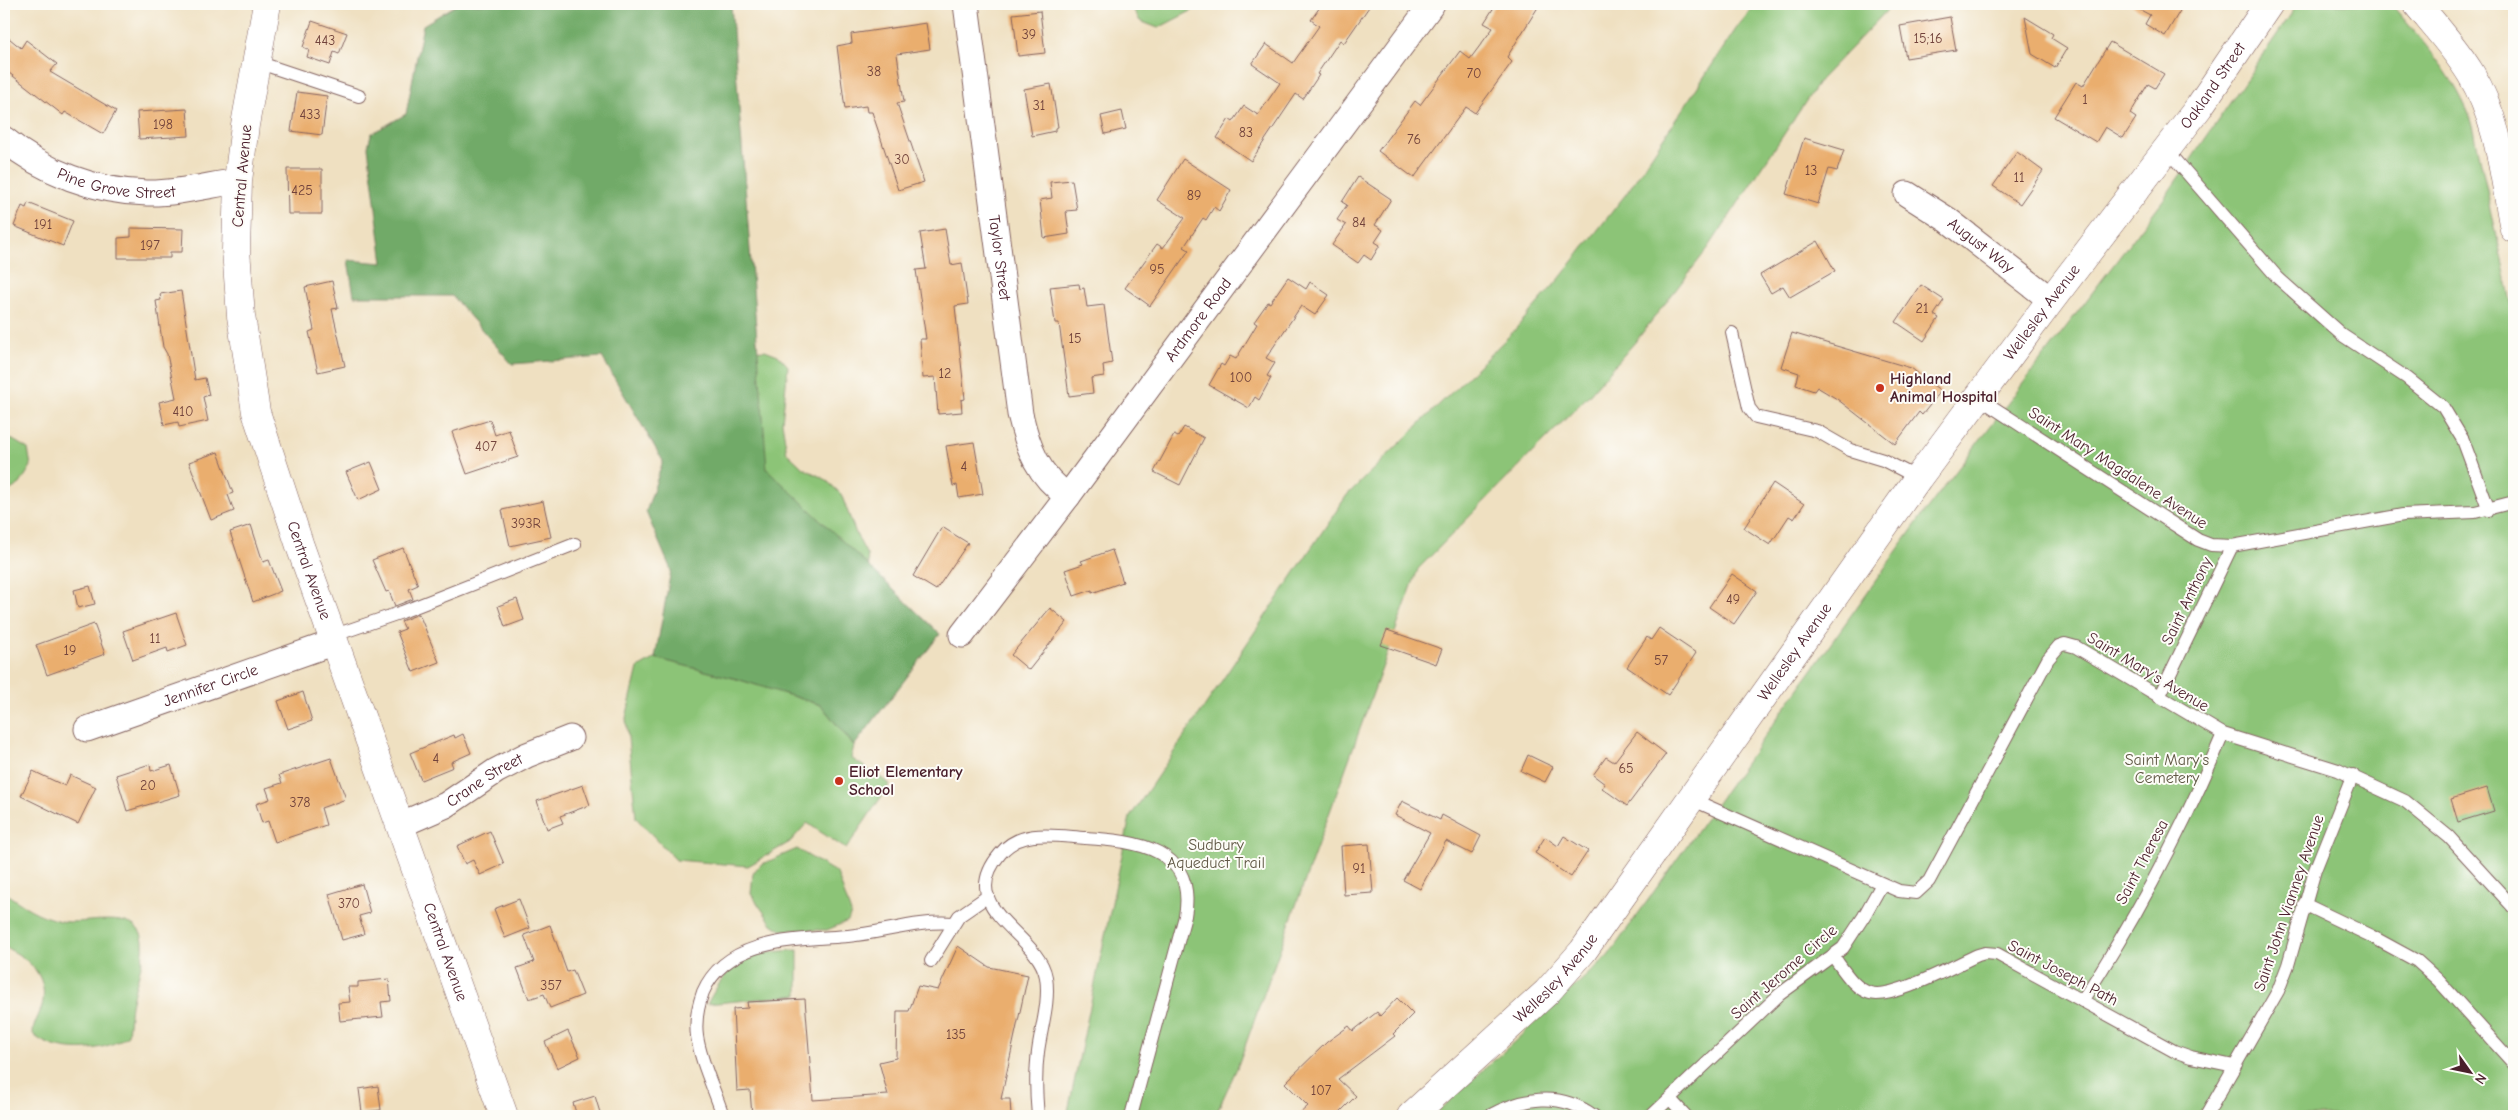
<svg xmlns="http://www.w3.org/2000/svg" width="2518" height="1120" font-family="'Comic Neue',sans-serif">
<rect width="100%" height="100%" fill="#fdfcf7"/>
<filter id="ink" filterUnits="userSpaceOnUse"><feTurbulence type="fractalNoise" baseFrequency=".02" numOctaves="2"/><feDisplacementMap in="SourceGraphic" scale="10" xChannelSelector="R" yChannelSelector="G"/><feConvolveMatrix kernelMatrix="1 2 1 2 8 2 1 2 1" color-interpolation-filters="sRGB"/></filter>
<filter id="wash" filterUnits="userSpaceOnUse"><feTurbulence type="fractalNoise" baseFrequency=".0096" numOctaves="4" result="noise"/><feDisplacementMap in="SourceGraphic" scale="20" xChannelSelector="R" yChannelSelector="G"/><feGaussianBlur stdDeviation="1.12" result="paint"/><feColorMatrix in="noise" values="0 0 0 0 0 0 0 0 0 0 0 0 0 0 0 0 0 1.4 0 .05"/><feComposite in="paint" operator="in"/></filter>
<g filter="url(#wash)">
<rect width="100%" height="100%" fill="#efe0c1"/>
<g fill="#8cc477" stroke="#6b7251">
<polygon points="1130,4 1205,4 1158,28 1140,21"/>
<polygon points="1756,4 1893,4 1820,80 1709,247 1636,341 1588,396 1418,569 1237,1068 1215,1116 1067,1116 1130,817 1347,495 1511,334 1560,278 1626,194 1738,26"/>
<path d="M2298,4H2391C2423,42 2457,78 2473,125L2514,316V1116H1433L1608,956L1921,517L2163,200Z"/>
<polygon points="765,350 778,355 788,366 782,422 787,453 803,468 825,479 841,494 857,536 867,555 869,570 785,536 711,353"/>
<polygon points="4,438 13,440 28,449 31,466 20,484 4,494"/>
<polygon points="655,658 737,679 821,705 854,746 851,758 890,784 846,849 807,823 790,842 748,866 676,860 636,818 626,718 638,668"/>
<polygon points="797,849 837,873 851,913 848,921 827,930 781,930 772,924 751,894 753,873 760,865"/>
<path d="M4,892C20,904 40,917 61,921C82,926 139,907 143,941C145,962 135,984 131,1005C130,1015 129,1025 128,1035C106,1054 53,1055 33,1034C33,1024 38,1018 41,1009C51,979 30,958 4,947Z"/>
<path d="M798,950V995L707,1004C733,957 745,953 798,950Z"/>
</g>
<polygon fill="#71aa68" stroke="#5e644a" points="458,4 731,4 767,469 940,634 854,746 821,705 737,679 655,658 671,570 646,512 663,461 602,357 512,364 452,296 354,296 348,260 383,263 368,147 371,134 406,114 423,25"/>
<g id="blocks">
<g fill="#eaae6e">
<polygon points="1322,4 1371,4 1344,43 1340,40 1317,74 1319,75 1303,99 1296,94 1251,161 1217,138 1229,119 1233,122 1244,106 1258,115 1280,83 1252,64 1266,44 1293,63 1319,26 1311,20"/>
<polygon points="1496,4 1540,4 1507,57 1512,62 1475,113 1466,107 1414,178 1378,151 1415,101 1420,105 1460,51 1470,59 1493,28 1484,23"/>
<polygon points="2129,4 2184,4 2165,36 2145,24 2150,15"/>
<polygon points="1040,11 1045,53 1018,56 1013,14"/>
<polygon points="1950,17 1956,50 1906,58 1900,26"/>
<polygon points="2025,17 2053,34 2051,38 2067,48 2055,68 2032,54"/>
<polygon points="312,21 347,33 339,54 334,52 330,65 307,57 309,50 303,47"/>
<polygon points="926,23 930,49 897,54 904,102 897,103 924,182 898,190 872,112 867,112 866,106 845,109 837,46 852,43 851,34"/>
<polygon points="4,34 21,48 26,40 57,64 50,72 116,111 103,134 65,112 63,115 4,69"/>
<polygon points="2110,42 2164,74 2155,88 2148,84 2130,114 2136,118 2123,138 2105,127 2096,142 2054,117 2076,82 2083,86"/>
<polygon points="1051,84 1058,127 1055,128 1055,131 1032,136 1024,89"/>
<polygon points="297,92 327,96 322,135 291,131"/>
<polygon points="187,109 189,136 139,139 137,112"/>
<polygon points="1122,111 1126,129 1105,134 1101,116"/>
<polygon points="1804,138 1844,150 1837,171 1829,169 1818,204 1786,194"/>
<polygon points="2017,152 2043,171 2020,204 1993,186"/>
<polygon points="1183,159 1231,190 1219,211 1214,207 1206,220 1203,218 1184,247 1189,250 1150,306 1125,288 1157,244 1163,248 1185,218 1157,200"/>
<polygon points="287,169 322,169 322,214 288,214"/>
<polygon points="1358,177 1391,199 1375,225 1383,230 1375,242 1380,245 1371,260 1364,255 1358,263 1332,245 1346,225 1337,220 1347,205 1342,202"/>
<polygon points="1072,180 1077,210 1066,211 1069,234 1044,238 1040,200 1052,198 1050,182"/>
<polygon points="28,203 73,221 63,246 14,226 22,206 26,208"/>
<polygon points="131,228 183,229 182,252 170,252 170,258 118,258 118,238 131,237"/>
<polygon points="945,229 951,265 962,263 968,304 955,306 965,399 961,400 962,412 938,414 935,377 923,378 920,339 926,339 916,270 926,269 920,233"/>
<polygon points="1818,241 1835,271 1790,297 1783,286 1771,293 1760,275"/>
<polygon points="1288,277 1306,289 1310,282 1329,295 1315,315 1301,306 1266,358 1275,363 1267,376 1271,378 1259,400 1255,397 1249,408 1209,385 1221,364 1224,366 1230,356 1236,359 1257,324 1254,322 1268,302 1270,303"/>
<polygon points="332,281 338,308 332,309 345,366 318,372 309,332 314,330 305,287"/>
<polygon points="1079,284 1080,289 1084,288 1087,307 1104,305 1112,363 1103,365 1104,376 1091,378 1093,393 1069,396 1059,323 1055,323 1050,287"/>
<polygon points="1921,285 1944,300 1934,315 1939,318 1924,341 1896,322"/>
<polygon points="181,291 195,380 205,378 209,395 203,397 208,421 179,427 178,422 164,425 159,402 176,398 167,354 163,347 156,301 161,300 160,294"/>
<polygon points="1792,333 1911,368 1941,391 1922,415 1919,412 1895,444 1837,399 1817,387 1814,391 1796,385 1799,373 1781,367"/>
<polygon points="490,420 495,435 509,430 518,457 467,474 452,432"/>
<polygon points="1184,427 1204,438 1180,485 1154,472 1174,435 1178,437"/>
<polygon points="974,442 983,494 959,498 957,485 953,486 946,446"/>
<polygon points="218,452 233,493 228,495 234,511 211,520 189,462"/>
<polygon points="371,462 382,489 358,500 346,472"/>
<polygon points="1773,483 1804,504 1794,519 1789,516 1770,545 1744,528"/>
<polygon points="543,501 551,537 510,546 502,510"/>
<polygon points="251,525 263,562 269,560 281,591 253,602 230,532"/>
<polygon points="942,527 968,543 936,590 913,576"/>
<polygon points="403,548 418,585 409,589 413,599 395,606 389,591 386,592 372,560"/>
<polygon points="1112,550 1123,582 1092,593 1092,590 1074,596 1065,570 1083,564 1081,561"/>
<polygon points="1732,574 1757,591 1734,624 1709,607"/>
<polygon points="90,586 95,604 78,608 74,590"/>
<polygon points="517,599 524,620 505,627 498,606"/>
<polygon points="1050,608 1067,622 1029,670 1011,655"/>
<polygon points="176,613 187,645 168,652 167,648 133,660 123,631"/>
<polygon points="419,614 439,662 413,672 397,632 405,629 401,621"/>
<polygon points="94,624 105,654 47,675 36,645"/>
<polygon points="1659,628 1696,653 1668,695 1627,667 1647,637 1651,640"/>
<polygon points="1387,630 1442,649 1436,664 1381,645"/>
<polygon points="303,692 312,721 288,729 278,701"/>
<polygon points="1637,732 1666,754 1627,806 1602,788 1605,784 1593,775 1606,757 1614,762"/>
<polygon points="463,734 471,753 451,762 453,767 421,780 410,753 454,735 455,738"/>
<polygon points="1528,755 1553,767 1545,782 1521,771"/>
<polygon points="331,758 346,799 321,808 326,825 275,842 268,821 262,823 256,804 270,799 266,788 282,783 279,775"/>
<polygon points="150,764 151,771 171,765 180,795 127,811 116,775"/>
<polygon points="33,771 65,786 70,775 96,787 78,824 21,796"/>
<polygon points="583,785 590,805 560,816 563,823 547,829 537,801"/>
<polygon points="2487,788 2494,811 2458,822 2451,799"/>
<polygon points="1402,801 1440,820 1442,815 1481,836 1472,854 1446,841 1420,889 1403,880 1430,833 1395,815"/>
<polygon points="490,831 504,864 480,875 473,860 465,864 457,846"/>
<polygon points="1564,836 1588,851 1571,877 1535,853 1545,837 1558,846"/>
<polygon points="1369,844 1373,893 1344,895 1341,846"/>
<polygon points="362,884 370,913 359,916 364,934 342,940 329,894"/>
<polygon points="519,899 530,928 505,938 494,909"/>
<polygon points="550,925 567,972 573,970 583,995 550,1008 544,994 529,999 517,968 534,962 524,935"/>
<polygon points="958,946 989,967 1028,975 1001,1099 1010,1099 1011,1116 752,1116 750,1090 737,1091 733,1009 748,1008 747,1002 805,999 813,1100 888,1095 879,1062 896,1058 897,1011 909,1011 918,986 938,990"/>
<polygon points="389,979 391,1001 381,1002 383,1017 340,1021 338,1003 350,1002 348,987 358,987 358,982"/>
<polygon points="1397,998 1413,1014 1393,1034 1395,1036 1338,1079 1356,1096 1336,1116 1297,1116 1308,1106 1285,1083 1327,1042 1349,1026 1353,1031 1377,1012 1380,1016"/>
<polygon points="568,1031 580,1057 557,1068 545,1042"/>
<polygon points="378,1086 381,1110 362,1112 359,1089"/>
<polygon points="595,1096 601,1116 577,1116 573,1103"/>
</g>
</g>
</g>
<g filter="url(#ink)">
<use href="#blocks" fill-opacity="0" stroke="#846360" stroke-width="1"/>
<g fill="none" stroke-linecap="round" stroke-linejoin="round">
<defs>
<g id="service">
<polyline points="257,62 359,96"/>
<polyline points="2167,150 2278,278 2342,335 2407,378 2443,407 2463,440 2489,510"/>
<polyline points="1732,333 1749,408 1756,417 1817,431 1850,450 1883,460 1918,478"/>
<polyline points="1977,397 2198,540 2211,545 2232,546 2403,515 2475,512 2514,502"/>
<polyline points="332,636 402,612 575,544"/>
<polyline points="2159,697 2232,546"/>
<polyline points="1691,799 1899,891 1916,893 1929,881 2048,659 2059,646 2065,644 2076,647 2223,734 2338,770 2405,801 2449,837 2514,908"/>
<polyline points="2304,904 2371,936 2417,961 2438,980 2514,1064"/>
<path d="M1833,956C1843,969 1853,988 1870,993C1892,1000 1955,965 1978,955L1985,953L1997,954L2174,1051L2191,1057L2234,1066"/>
<polyline points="931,961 959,916 988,896"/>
<path d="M2082,1001C2135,920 2185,824 2223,734"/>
<polyline points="1670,1099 1686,1116"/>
<path d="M723,1116C715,1090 701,1064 697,1036C695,1021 698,1006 703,992C727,937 799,940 848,936C884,933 917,920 953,923"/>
<path d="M1038,1116C1036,1095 1035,1074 1038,1052C1041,1028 1050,1002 1046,977C1038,932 953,910 1000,854C1021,828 1056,836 1085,838C1136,841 1197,848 1185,916L1131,1116"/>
<path d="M1489,1116C1524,1097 1560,1091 1594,1116"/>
<polyline points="1651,1116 1780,994 1843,948 1864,916 1882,884"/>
<polyline points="2206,1116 2278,991 2288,965 2315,870 2353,775"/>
</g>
<g id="minor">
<path id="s1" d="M966,4L1020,414C1028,448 1038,476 1068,496"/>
<path id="s2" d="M4,139C43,172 96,192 147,193C177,194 209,185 238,181"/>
<path id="s3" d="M1907,194L1948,220L2051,300"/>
<path id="s4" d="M962,635L1068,496L1432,4"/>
<path id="s5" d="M87,729L335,642"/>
<path id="s6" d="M400,825L446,805L496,771L527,755L570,738"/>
</g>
<g id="tertiary">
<path id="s7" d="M1411,1116L1547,992L1583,951L1918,478L2051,300L2199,107L2269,4"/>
</g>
<g id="secondary">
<path id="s8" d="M267,4L245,125L238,181L236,250L241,316L256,412L300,546L504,1116"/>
<path d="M2417,4C2435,26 2456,49 2471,74C2499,120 2504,177 2514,229"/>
</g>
</defs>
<use href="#service" stroke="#846360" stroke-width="14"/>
<use href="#minor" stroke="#846360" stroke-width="27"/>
<use href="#tertiary" stroke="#846360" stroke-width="29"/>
<use href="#secondary" stroke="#846360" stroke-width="29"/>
<use href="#service" stroke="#fff" stroke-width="12"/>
<use href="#minor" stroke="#fff" stroke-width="25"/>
<use href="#tertiary" stroke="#fff" stroke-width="28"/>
<use href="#secondary" stroke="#fff" stroke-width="28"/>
</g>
</g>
<g fill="#c8321e" stroke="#fdfcf7" stroke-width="2">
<circle cx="1880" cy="388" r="5"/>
<circle cx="839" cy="781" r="5"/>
</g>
<g text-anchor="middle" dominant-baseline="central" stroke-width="4" stroke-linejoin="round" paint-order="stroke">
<g font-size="14" fill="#72433c">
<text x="1029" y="34">39</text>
<text x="1928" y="38">15;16</text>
<text x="325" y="40">443</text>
<text x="874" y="71">38</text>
<text x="1474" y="73">70</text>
<text x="2085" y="99">1</text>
<text x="1039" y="105">31</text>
<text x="310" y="114">433</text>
<text x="163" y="124">198</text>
<text x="1246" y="132">83</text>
<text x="1414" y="139">76</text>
<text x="902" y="159">30</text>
<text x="1811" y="170">13</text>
<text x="2019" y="177">11</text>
<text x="302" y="190">425</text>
<text x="1194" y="195">89</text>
<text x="1359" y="222">84</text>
<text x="43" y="224">191</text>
<text x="150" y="245">197</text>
<text x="1157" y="269">95</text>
<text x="1922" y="308">21</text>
<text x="1075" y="338">15</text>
<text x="945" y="373">12</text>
<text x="1241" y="377">100</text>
<text x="183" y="411">410</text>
<text x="486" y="446">407</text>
<text x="964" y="466">4</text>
<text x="526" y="523">393R</text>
<text x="1733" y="599">49</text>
<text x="155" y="638">11</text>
<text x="70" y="650">19</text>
<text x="1661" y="660">57</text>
<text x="436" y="758">4</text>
<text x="1626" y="768">65</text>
<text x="148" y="785">20</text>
<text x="300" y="802">378</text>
<text x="1359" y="868">91</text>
<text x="349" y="903">370</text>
<text x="551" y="985">357</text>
<text x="956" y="1034">135</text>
<text x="1321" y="1090">107</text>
</g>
<g font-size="16" fill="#4a1f2b" stroke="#fdfcf7">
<text stroke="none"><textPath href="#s7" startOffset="1309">Oakland Street</textPath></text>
<text transform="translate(242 176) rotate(-85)">Central Avenue</text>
<text stroke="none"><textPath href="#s2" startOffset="124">Pine Grove Street</textPath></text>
<text stroke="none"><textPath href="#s3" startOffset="90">August Way</textPath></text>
<text stroke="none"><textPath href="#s1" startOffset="256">Taylor Street</textPath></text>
<text stroke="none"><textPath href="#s7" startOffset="1025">Wellesley Avenue</textPath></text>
<text stroke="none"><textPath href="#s4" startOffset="394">Ardmore Road</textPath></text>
<text transform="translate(2118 468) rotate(33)">Saint Mary Magdalene Avenue</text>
<text stroke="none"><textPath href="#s8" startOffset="579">Central Avenue</textPath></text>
<text transform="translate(2187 601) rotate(-64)">Saint Anthony</text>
<text stroke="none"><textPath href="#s7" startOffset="605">Wellesley Avenue</textPath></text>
<text transform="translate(2148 672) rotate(31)">Saint Mary's Avenue</text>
<text stroke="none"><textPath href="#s5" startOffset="131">Jennifer Circle</textPath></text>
<text stroke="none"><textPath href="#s6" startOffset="96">Crane Street</textPath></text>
<text transform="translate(2142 862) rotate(-62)">Saint Theresa</text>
<text transform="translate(2289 903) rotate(-71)">Saint John Vianney Avenue</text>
<text stroke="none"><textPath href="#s8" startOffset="984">Central Avenue</textPath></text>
<text transform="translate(1784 972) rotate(-41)">Saint Jerome Circle</text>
<text transform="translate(2063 973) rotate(28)">Saint Joseph Path</text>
<text stroke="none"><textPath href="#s7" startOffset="200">Wellesley Avenue</textPath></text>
</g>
<g font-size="16" font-weight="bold" fill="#4a1f2b" stroke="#fdfcf7" text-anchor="start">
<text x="1890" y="379">Highland<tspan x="1890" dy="18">Animal Hospital</tspan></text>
<text x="849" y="772">Eliot Elementary<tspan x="849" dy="18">School</tspan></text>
</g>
<g font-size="16" fill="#615946" stroke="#fdfcf7">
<text x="2167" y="760">Saint Mary's<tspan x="2167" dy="18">Cemetery</tspan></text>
<text x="1216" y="845">Sudbury<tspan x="1216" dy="18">Aqueduct Trail</tspan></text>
</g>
</g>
<rect width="2518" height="1120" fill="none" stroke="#fdfcf7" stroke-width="20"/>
<g transform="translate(2470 1072) rotate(123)" stroke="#fdfcf7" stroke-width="4" paint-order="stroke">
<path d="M0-4L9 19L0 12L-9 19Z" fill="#4a1f2b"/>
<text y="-8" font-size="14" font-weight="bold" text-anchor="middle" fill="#4a1f2b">N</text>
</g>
</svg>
